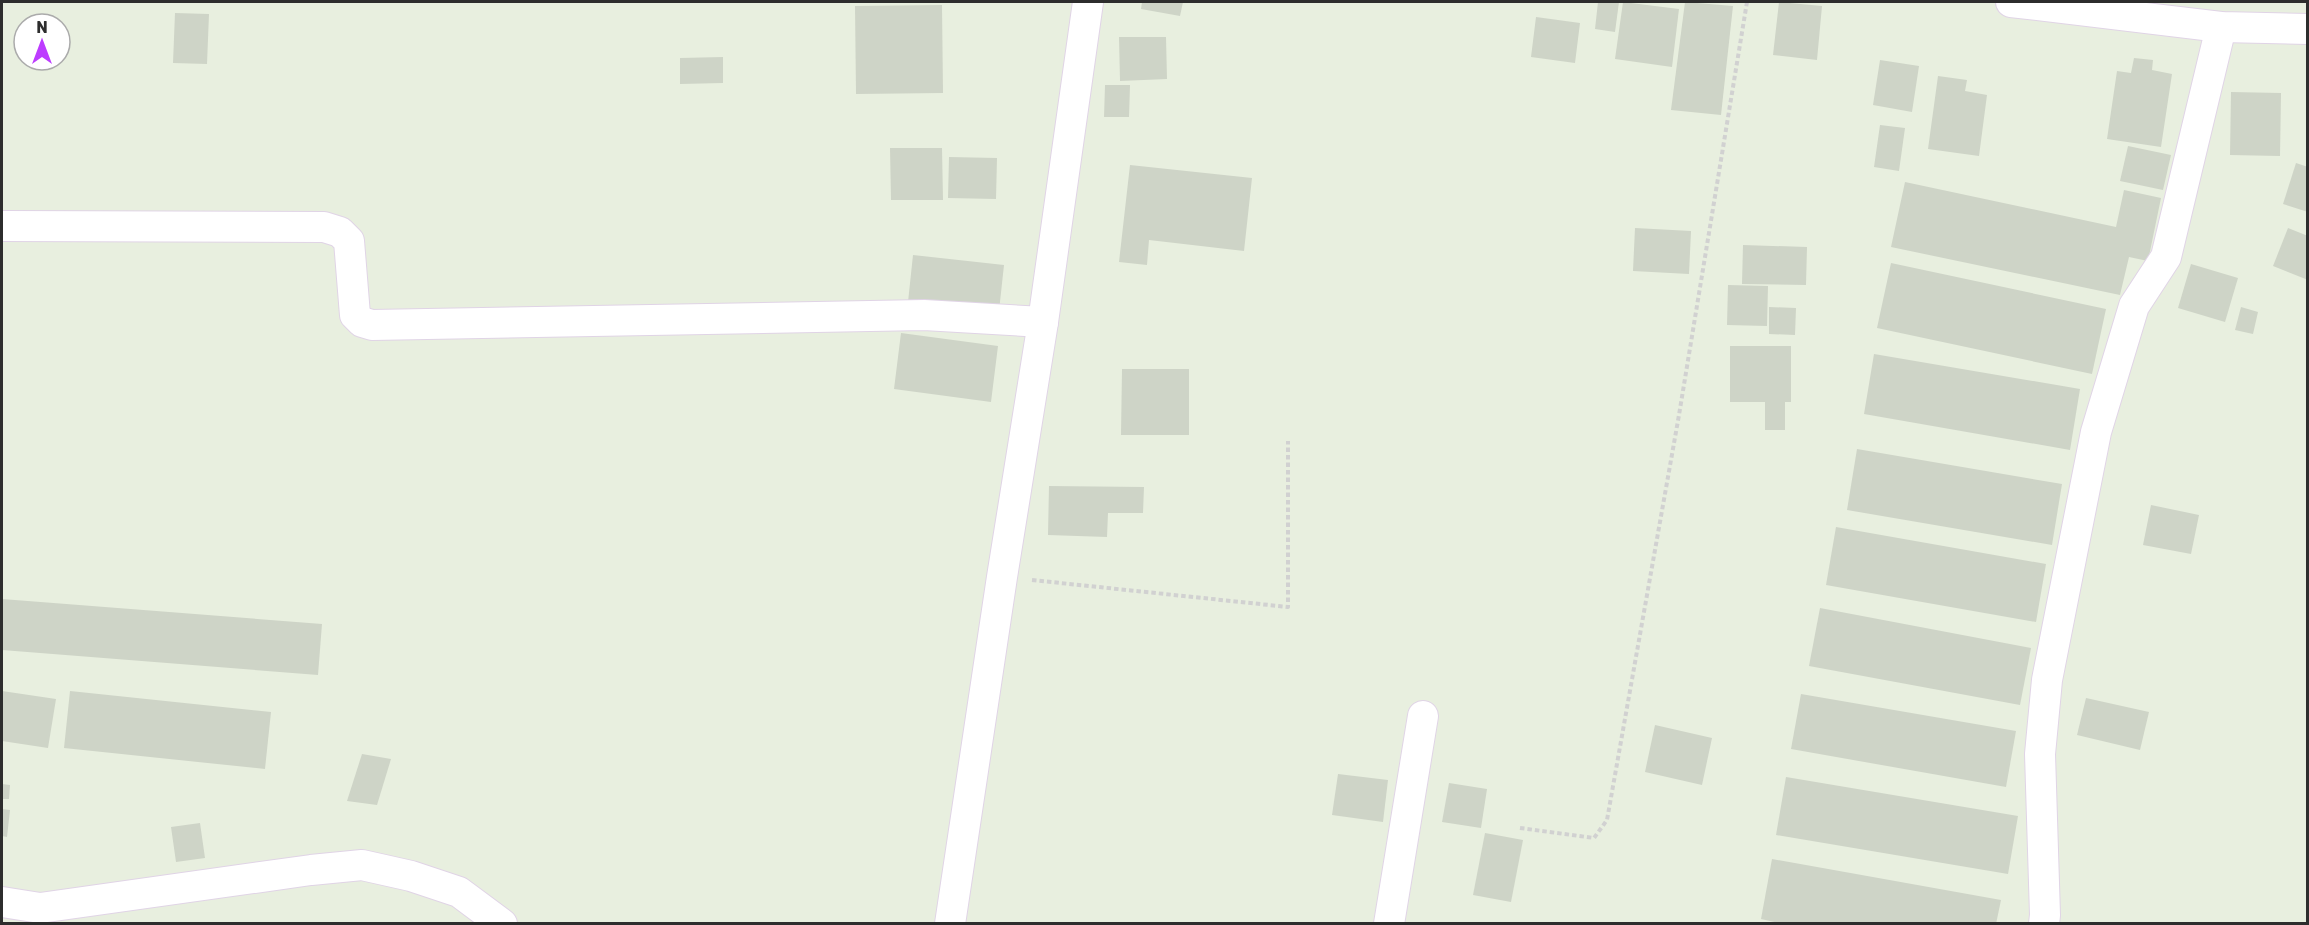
<svg xmlns="http://www.w3.org/2000/svg" width="2309" height="925" font-family="Rubik,sans-serif">
<rect width="100%" height="100%" fill="#e8efdf"/>
<g fill="#ced4c7">
<polygon points="1142,2 1183,2 1180,16 1141,9"/>
<polygon points="1598,2 1619,2 1615,32 1595,29"/>
<polygon points="1623,2 1679,9 1672,67 1615,59"/>
<polygon points="1685,2 1733,6 1721,115 1671,110"/>
<polygon points="1779,2 1822,6 1817,60 1773,55"/>
<polygon points="942,5 943,93 856,94 855,6"/>
<polygon points="175,13 209,14 207,64 173,63"/>
<polygon points="1536,17 1580,23 1575,63 1531,57"/>
<polygon points="1119,37 1166,37 1167,79 1120,81"/>
<polygon points="723,57 723,83 680,84 680,58"/>
<polygon points="2134,58 2153,60 2152,70 2172,74 2161,147 2107,139 2117,71 2131,73"/>
<polygon points="1880,60 1919,66 1912,112 1873,105"/>
<polygon points="1938,76 1967,80 1965,91 1987,95 1979,156 1928,149"/>
<polygon points="1105,85 1130,85 1129,117 1104,117"/>
<polygon points="2231,92 2281,93 2280,156 2230,155"/>
<polygon points="1880,125 1905,128 1899,171 1874,167"/>
<polygon points="2128,146 2171,155 2163,190 2120,181"/>
<polygon points="890,148 942,148 943,200 891,200"/>
<polygon points="949,157 997,158 996,199 948,198"/>
<polygon points="2296,163 2308,167 2308,212 2283,204"/>
<polygon points="1130,165 1252,178 1244,251 1149,240 1147,265 1119,262"/>
<polygon points="1905,182 2116,227 2124,190 2161,198 2148,261 2129,257 2120,295 1891,247"/>
<polygon points="1635,228 1691,231 1689,274 1633,271"/>
<polygon points="2288,228 2308,236 2308,280 2273,266"/>
<polygon points="1743,245 1807,247 1806,285 1742,284"/>
<polygon points="913,255 1004,265 999,311 908,302"/>
<polygon points="1891,263 2106,309 2092,374 1877,328"/>
<polygon points="2191,264 2238,278 2225,322 2178,308"/>
<polygon points="1728,285 1768,286 1767,326 1727,325"/>
<polygon points="1769,307 1796,308 1795,335 1769,334"/>
<polygon points="2241,307 2258,312 2253,334 2235,330"/>
<polygon points="901,333 998,346 991,402 894,389"/>
<polygon points="1730,346 1791,346 1791,402 1785,402 1785,430 1765,430 1765,402 1730,402"/>
<polygon points="1874,354 2080,389 2070,450 1864,414"/>
<polygon points="1122,369 1189,369 1189,435 1121,435"/>
<polygon points="1857,449 2062,484 2052,545 1847,510"/>
<polygon points="1049,486 1144,487 1143,513 1108,513 1107,537 1048,535"/>
<polygon points="2151,505 2199,515 2191,554 2143,545"/>
<polygon points="1836,527 2046,564 2036,622 1826,585"/>
<polygon points="2,599 322,624 318,675 2,650"/>
<polygon points="1820,608 2031,648 2020,705 1809,666"/>
<polygon points="2,691 56,699 48,748 2,741"/>
<polygon points="70,691 271,712 265,769 64,748"/>
<polygon points="1801,694 2016,731 2006,787 1791,749"/>
<polygon points="2086,698 2149,712 2140,750 2077,735"/>
<polygon points="1655,725 1712,738 1702,785 1645,772"/>
<polygon points="362,754 391,759 377,805 347,801"/>
<polygon points="1338,774 1388,780 1383,822 1332,815"/>
<polygon points="1786,777 2018,816 2008,874 1776,835"/>
<polygon points="1449,783 1487,789 1481,828 1442,822"/>
<polygon points="2,784 10,785 9,799 2,799"/>
<polygon points="2,809 10,810 7,837 2,836"/>
<polygon points="200,823 205,858 176,862 171,827"/>
<polygon points="1485,833 1523,840 1511,902 1473,895"/>
<polygon points="1772,859 2001,900 1996,924 1784,924 1761,919"/>
</g>
<g fill="none" stroke-linecap="round" stroke-linejoin="round">
<defs>
<g id="street">
<polyline points="2011,2 2221,27 2308,29"/>
<polyline points="2,226 324,227 340,232 349,241 355,315 362,322 372,325 924,315 1043,322"/>
<polyline points="2,902 40,908 311,870 362,865 411,876 459,892 502,924"/>
<polyline points="950,924 1002,577 1043,322 1088,2"/>
<polyline points="1389,924 1423,716"/>
<polyline points="2044,924 2045,915 2040,754 2047,680 2096,432 2134,306 2166,257 2221,27"/>
</g>
</defs>
<use href="#street" stroke="#e0d4e6" stroke-width="32"/>
<g stroke="#d1d1d1" stroke-width="4" stroke-dasharray="4.5 3" stroke-linecap="butt">
<polyline points="1032,580 1288,607 1288,441"/>
<polyline points="1520,828 1594,838 1607,820 1679,415 1747,2"/>
</g>
<use href="#street" stroke="#fff" stroke-width="30"/>
</g>
<rect width="2309" height="925" fill="none" stroke="#2d2d2d" stroke-width="6"/>
<g transform="translate(42 42)"><circle r="28" fill="#ffffff" stroke="#ababab" stroke-width="1.5"/>
<path d="M0-4.5L10 22L0 15L-10 22Z" fill="#bd3cff"/>
<text y="-9" font-size="16" font-weight="bold" text-anchor="middle" fill="#2d2d2d">N</text>
</g>
</svg>
